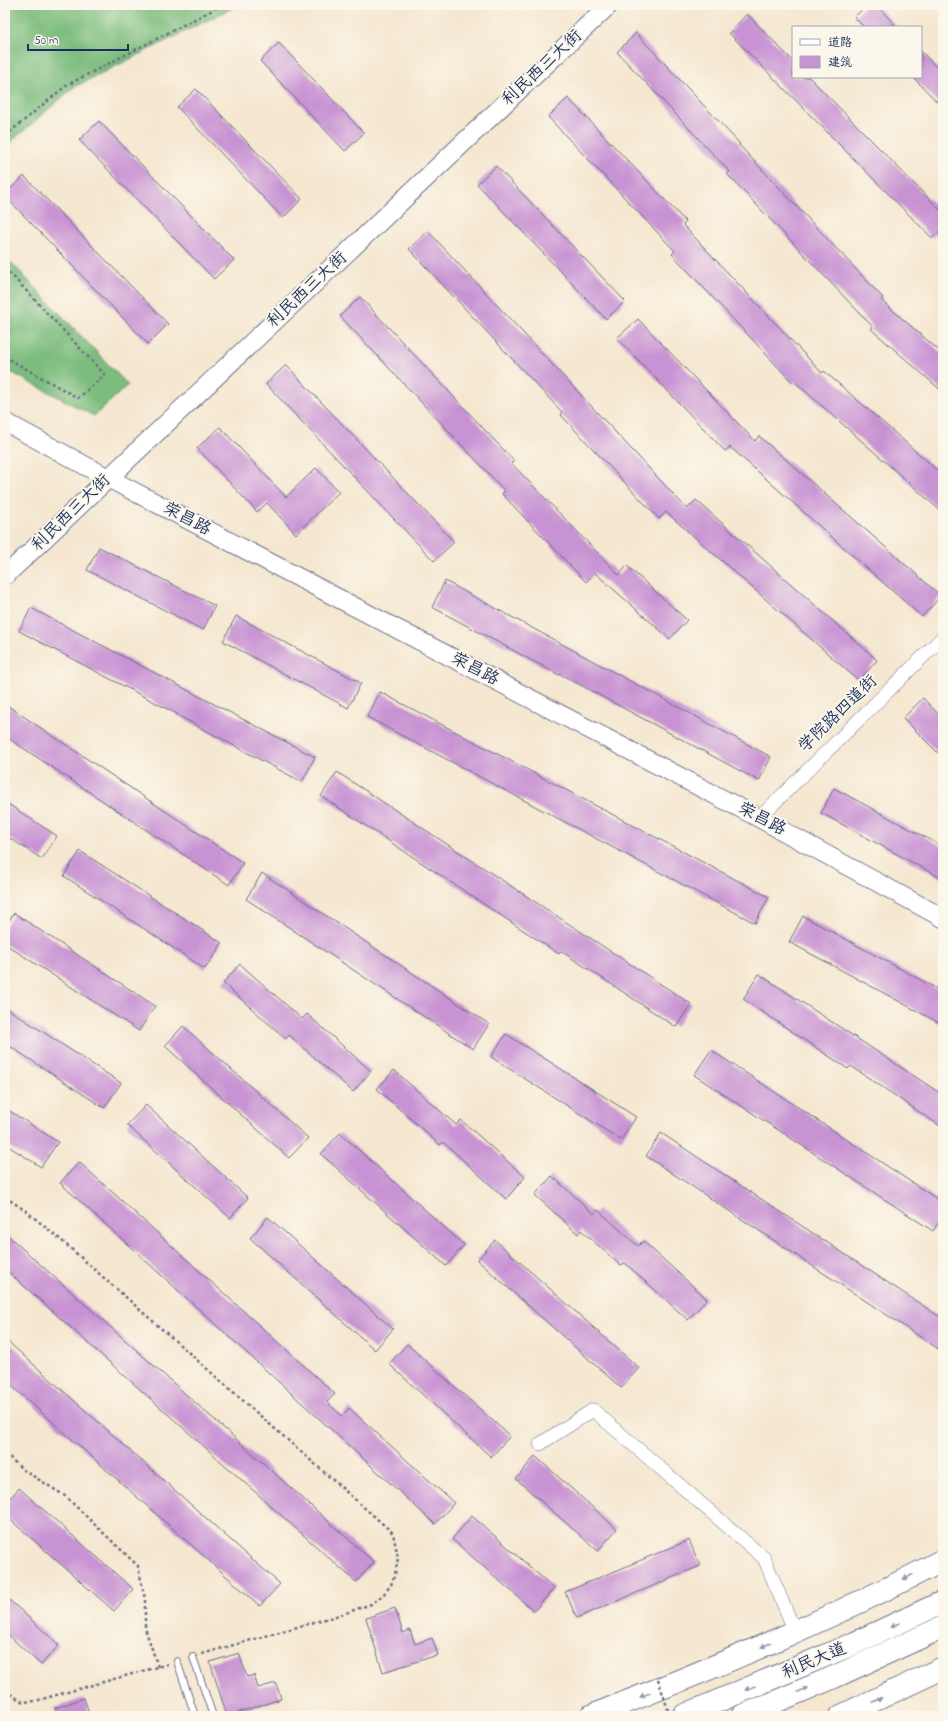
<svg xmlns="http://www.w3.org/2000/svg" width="948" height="1721" font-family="'Indie Flower','LXGW WenKai TC',sans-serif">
<rect width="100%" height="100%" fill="#fbf7ec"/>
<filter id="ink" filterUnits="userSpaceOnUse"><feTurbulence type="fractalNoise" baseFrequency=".025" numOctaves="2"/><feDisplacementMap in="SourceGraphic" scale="8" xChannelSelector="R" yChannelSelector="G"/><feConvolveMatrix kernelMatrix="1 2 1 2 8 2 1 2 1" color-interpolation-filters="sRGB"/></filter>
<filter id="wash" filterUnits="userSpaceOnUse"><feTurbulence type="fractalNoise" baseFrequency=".012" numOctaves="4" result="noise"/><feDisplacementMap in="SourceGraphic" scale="16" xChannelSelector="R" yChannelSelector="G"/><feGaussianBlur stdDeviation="0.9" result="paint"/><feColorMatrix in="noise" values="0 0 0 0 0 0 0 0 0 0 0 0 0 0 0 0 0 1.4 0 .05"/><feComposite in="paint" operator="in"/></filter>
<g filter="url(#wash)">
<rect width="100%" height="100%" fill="#f5e7d0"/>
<g fill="#7bbc7d" stroke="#4b766e">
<polygon points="5,5 238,5 74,87 5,147"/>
<polygon points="5,256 128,385 94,416 5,369"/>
</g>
<g id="blocks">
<g fill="#c893d3">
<polygon points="867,5 876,5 897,27 864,27 854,17"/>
<polygon points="747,14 793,61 793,77 809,77 943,213 943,228 932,238 729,33"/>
<polygon points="636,33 740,144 739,145 883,298 881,300 943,354 943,392 871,329 873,327 727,174 730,172 617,52"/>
<polygon points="279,43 364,133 345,151 260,61"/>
<polygon points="921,51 943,74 943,108 913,77 921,77"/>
<polygon points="196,89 302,199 283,218 177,107"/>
<polygon points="568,98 686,222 683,225 822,373 824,371 943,475 943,513 795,382 793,383 672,254 675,251 548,117"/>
<polygon points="99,121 234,260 214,279 79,140"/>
<polygon points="496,166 625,301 606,319 477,184"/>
<polygon points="24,176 168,324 148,344 5,196 5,194"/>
<polygon points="428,231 687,509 696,500 877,660 859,681 666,512 659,519 560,414 562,412 409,249"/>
<polygon points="360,297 514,461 511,463 619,575 627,566 687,620 670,639 595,573 586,582 502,494 505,491 340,316"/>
<polygon points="638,319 755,441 759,436 941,596 922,617 730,447 725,451 617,338"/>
<polygon points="286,365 454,542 434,561 266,384"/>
<polygon points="220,427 286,497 316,468 339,492 296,534 267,503 257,512 197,448"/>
<polygon points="99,547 215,606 203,630 87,570"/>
<polygon points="445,581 771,757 759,781 560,674 559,675 432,607"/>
<polygon points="31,608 315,757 302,782 177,715 177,714 19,631"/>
<polygon points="236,616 361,683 348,708 223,641"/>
<polygon points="380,692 769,897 755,923 367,717"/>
<polygon points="923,698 943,719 943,758 903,718"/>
<polygon points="5,704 243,863 229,885 5,736"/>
<polygon points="337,772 691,1004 676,1027 561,951 559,954 321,796"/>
<polygon points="834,788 943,847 943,879 821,813"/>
<polygon points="5,802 57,836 42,859 5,835"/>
<polygon points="80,851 222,943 205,969 64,876"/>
<polygon points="262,873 489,1024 473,1049 246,899"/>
<polygon points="14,913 155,1006 139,1031 5,944 5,927"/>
<polygon points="803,916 943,992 943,1025 789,942"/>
<polygon points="240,964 302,1019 307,1014 371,1071 353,1092 289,1035 286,1039 223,983"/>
<polygon points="759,974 943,1095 943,1128 851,1066 848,1069 743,999"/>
<polygon points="5,1007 121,1083 104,1108 5,1043"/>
<polygon points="183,1026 308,1138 289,1158 165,1046"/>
<polygon points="506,1034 636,1117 621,1140 491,1057"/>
<polygon points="711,1050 943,1203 943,1216 933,1231 694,1075"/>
<polygon points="394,1070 456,1125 461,1120 525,1177 506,1199 443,1142 440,1145 377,1089"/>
<polygon points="146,1105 248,1198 230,1218 127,1125"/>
<polygon points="5,1108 58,1142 41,1167 5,1144"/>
<polygon points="340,1133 464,1245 446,1266 321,1154"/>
<polygon points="661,1133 943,1319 943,1352 646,1156"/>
<polygon points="79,1162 335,1394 327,1402 342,1416 349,1408 454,1503 435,1524 60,1183"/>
<polygon points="552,1176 594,1214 598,1210 638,1246 643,1241 707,1299 688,1320 625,1263 621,1266 581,1230 578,1234 535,1195"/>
<polygon points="268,1217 393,1329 375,1350 250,1238"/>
<polygon points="5,1233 374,1562 356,1582 5,1269"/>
<polygon points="495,1240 639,1368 621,1388 477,1260"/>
<polygon points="5,1339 280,1584 260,1606 5,1380"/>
<polygon points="407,1344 510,1436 491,1457 389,1364"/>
<polygon points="535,1456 617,1529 598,1551 516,1479"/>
<polygon points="19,1488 133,1589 114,1611 5,1515 5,1504"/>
<polygon points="472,1516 554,1588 534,1611 452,1539"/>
<polygon points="689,1540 700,1566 577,1618 565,1592"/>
<polygon points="5,1596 59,1645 41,1665 5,1632"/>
<polygon points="395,1608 403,1633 410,1630 415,1644 432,1638 438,1655 383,1672 366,1618"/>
<polygon points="239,1653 247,1677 254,1675 258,1688 276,1683 281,1699 227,1716 210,1662"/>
<polygon points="84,1698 90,1716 58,1716 55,1708"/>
</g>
</g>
</g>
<g filter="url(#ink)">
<use href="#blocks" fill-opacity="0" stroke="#676f86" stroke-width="1"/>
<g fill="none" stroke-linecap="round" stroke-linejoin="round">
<defs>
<g id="lane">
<polyline points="193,1657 213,1716"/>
<polyline points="177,1661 195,1716"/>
</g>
<g id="street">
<polyline points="759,818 943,637"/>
<polyline points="540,1444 593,1410 764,1558 795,1632"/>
</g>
<g id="secondary">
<polyline points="5,422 108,478 759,818 943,918"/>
<polyline points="5,576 609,5"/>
</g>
<g id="highway">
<path d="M591,1716C711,1669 830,1620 943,1560"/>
<polyline points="683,1716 855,1643 943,1602"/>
<polyline points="742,1716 834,1677 943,1627"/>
<polyline points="841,1716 943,1668"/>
</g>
</defs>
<use href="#lane" stroke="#676f86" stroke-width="8"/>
<use href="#street" stroke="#676f86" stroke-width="14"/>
<use href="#secondary" stroke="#676f86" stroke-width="20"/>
<use href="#highway" stroke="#676f86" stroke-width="24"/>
<g stroke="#676f86" stroke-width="2.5" stroke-dasharray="3 3" stroke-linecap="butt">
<polyline points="5,136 67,85 222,5"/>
<polyline points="5,268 105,375 78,398 5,357"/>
<polyline points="5,1197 26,1211 61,1240 393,1533 398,1558 395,1574 391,1585 383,1595 371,1604 343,1614 202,1654"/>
<polyline points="5,1453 22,1469 65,1496 138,1566 145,1599 145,1628 158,1667"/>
<polyline points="5,1691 23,1702 35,1701 168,1664"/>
</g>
<use href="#lane" stroke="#fff" stroke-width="6"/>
<use href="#street" stroke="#fff" stroke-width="13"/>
<use href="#secondary" stroke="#fff" stroke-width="18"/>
<use href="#highway" stroke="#fff" stroke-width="22"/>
<polyline stroke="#676f86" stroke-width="2.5" stroke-dasharray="3 3" stroke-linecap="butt" points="658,1679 670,1716"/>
</g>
<defs><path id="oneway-solid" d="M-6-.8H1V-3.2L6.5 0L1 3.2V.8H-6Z"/></defs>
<g fill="#8d97ae">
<use href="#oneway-solid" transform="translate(908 1577) rotate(154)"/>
<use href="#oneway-solid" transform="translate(895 1625) rotate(156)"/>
<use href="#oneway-solid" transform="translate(766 1645) rotate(156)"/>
<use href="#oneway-solid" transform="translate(750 1688) rotate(157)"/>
<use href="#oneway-solid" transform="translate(803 1690) rotate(-23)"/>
<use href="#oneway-solid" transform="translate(645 1695) rotate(158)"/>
<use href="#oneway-solid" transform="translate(877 1700) rotate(-24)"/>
</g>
</g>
<g text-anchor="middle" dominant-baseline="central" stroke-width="4" stroke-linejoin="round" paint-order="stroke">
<g font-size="17" fill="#1b2f5e" stroke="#fbf7ec">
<text transform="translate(542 68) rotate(-43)">利民西三大街</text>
<text transform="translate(307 290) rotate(-43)">利民西三大街</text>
<text transform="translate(71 513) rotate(-44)">利民西三大街</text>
<text transform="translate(187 519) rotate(28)">荣昌路</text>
<text transform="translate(475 669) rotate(28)">荣昌路</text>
<text transform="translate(838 714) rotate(-44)">学院路四道街</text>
<text transform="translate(762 819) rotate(28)">荣昌路</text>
<text transform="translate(814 1661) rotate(-23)">利民大道</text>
</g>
</g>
<rect width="948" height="1721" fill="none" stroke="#fbf7ec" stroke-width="20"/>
<rect x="792" y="26" width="130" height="52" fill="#fbf7ec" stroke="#a1a7b3"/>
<rect x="800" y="39" width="20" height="6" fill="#ffffff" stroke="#a1a7b3"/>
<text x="828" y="46" font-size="12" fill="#1b2f5e">道路</text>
<rect x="800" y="56" width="20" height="12" fill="#c893d3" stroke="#a1a7b3"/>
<text x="828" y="66" font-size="12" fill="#1b2f5e">建筑</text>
<path d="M28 44v6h100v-6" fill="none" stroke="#1b2f5e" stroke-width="2"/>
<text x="34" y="44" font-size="12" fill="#1b2f5e" stroke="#fbf7ec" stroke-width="3" paint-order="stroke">50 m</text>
</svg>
